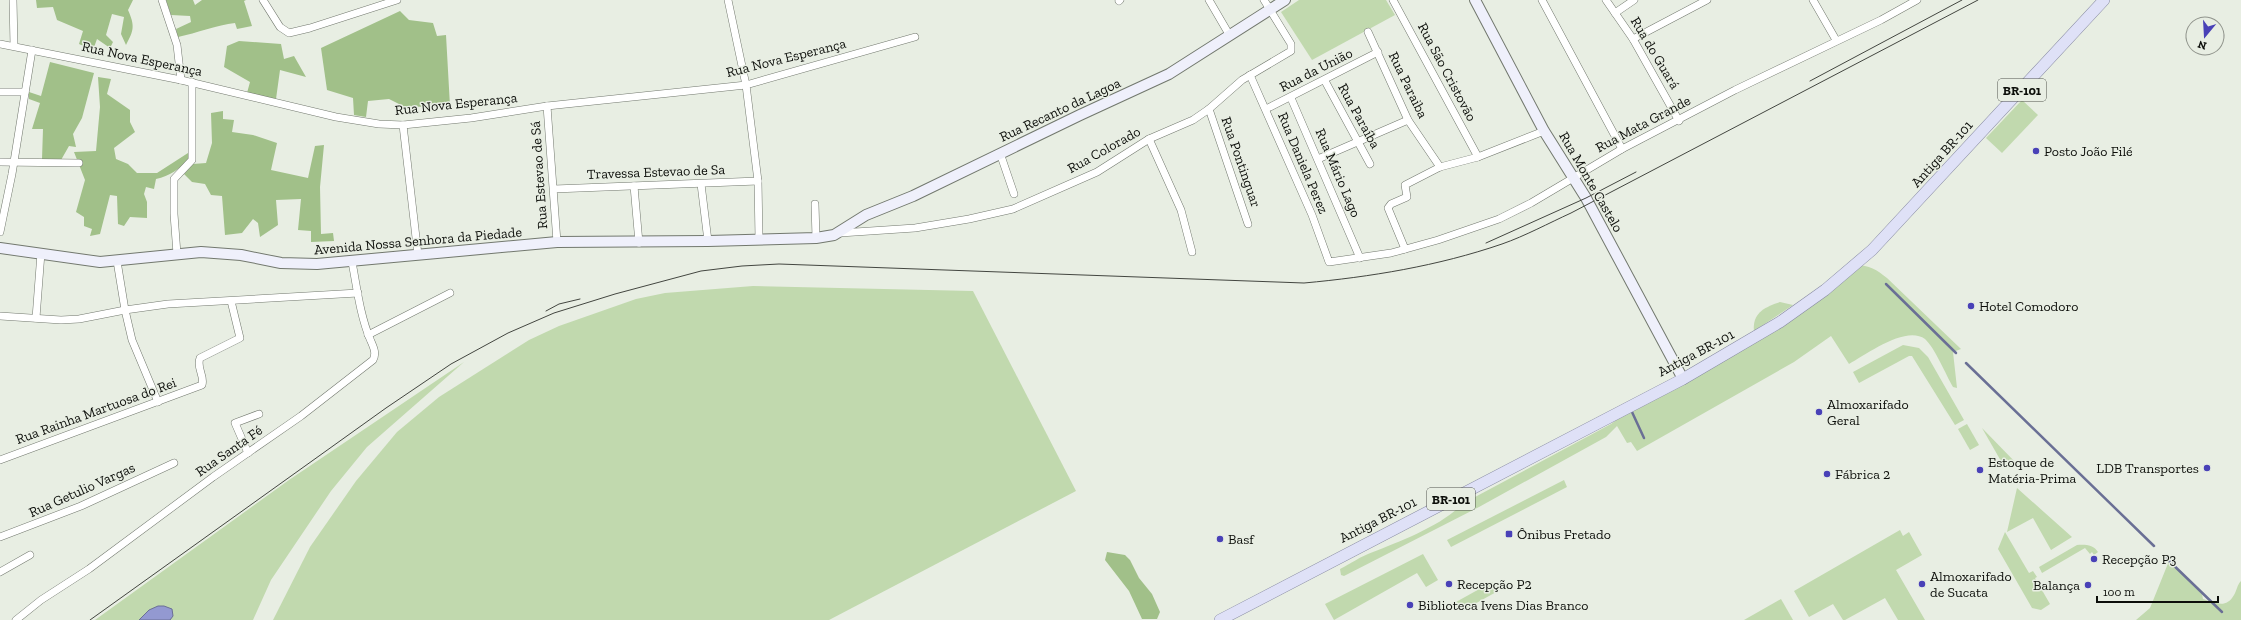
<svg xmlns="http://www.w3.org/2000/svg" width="2241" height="620" font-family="'Zilla Slab',serif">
<rect width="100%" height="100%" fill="#e8eee3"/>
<g fill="#c1d9ae">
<polygon points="1299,0 1386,0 1395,15 1312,60 1281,12"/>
<polygon points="2022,100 2038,115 2002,153 1986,138"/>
<path d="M1856,265C1869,265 1877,270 1887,278L1961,349L1953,352L1957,388L1953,387C1946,375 1935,348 1925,339C1906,325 1867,354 1849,364L1831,336L1794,362L1637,451L1631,442L1627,443L1617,426L1606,437L1479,507L1344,576L1341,575L1340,569C1350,564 1361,556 1373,552C1399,542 1443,525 1462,504L1611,424L1615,421L1611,415L1711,363Z"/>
<polygon points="753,286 973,291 1076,491 829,620 273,620 310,547 356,481 397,432 439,397 529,340 559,326 636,299 665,293"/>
<path d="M1780,302L1793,305L1754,331C1752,313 1765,307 1780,302Z"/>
<polygon points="1903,345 1919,348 1928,357 1964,420 1955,425 1912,356 1909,356 1859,383 1853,372"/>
<polygon points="464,362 367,447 331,491 271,580 253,620 95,620 289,480"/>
<polygon points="1967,424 1979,445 1970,450 1958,429"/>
<polygon points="1982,428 2017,464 2005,468"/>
<polygon points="1564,480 1567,487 1451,547 1447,540"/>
<polygon points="2017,488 2072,537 2051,550 2033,518 2007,532"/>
<polygon points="1900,530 1903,536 1909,532 1922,555 1896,570 1925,620 1898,620 1885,598 1845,620 1843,620 1833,604 1809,617 1794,591"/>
<polygon points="2005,532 2029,573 2033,571 2037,577 2035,578 2050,604 2041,610 2032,608 1998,549"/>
<path d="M2077,545C2085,544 2094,545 2098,552L2094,555L2092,552L2090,554L2085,548L2042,573L2039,567Z"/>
<polygon points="1423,554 1438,580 1426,587 1417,573 1334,620 1325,604"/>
<path d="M2169,561L2202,594L2203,599C2216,603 2226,609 2234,595C2237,590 2237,585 2241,581V620H2136L2150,608Z"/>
<polygon points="1492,582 1498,591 1462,611 1456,602"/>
<polygon points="1781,599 1793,620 1744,620"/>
</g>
<g fill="#a1c089">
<path d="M36,0H133L128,10C135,26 134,30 126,45L121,34L124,17L112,14L106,35L113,42L110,48L97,39L93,50L79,44L83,31L57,20L53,7L37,8Z"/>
<path d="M166,0H193L195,5L202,0H246L244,1L252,26L237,29L235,23C217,25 197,33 178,37L176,29L191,22L190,16L171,15Z"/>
<polygon points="400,11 409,20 433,23 437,36 446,35 450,106 405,107 389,99 368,101 366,117 354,115 353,98 327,90 321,48"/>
<polygon points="239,41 281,44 284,59 294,56 306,77 280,70 276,99 247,93 250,82 224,67 227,46"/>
<polygon points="50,62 94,73 82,118 73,134 76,147 69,146 61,160 42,159 43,129 32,129 40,103 29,99 29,92 41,96"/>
<path d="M98,77L111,79L107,94L130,110V122L135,132L114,148L116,159L128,164L137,173H157L188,153L189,159C179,169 170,176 156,179L154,189L146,187L144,194L147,202V218L130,217L124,226L118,224L117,196L110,195L100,234L90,236L92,229L84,226V217L76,212L85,180L74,152L96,151L100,107Z"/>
<polygon points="223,111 223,119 234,120 232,132 253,135 277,143 271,170 308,178 315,146 324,145 320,187 321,234 333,233 334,241 311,242 311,231 298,230 301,199 276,200 278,225 260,237 258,223 253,219 242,233 225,235 222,196 211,195 205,184 192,182 184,174 193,164 206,163 212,143 211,113"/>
<polygon points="1107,552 1125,555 1130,560 1139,578 1152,594 1160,612 1157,619 1142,619 1129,591 1105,560"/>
</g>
<polygon fill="#9399d1" stroke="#6a6f95" points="158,606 164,606 172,609 173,616 170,620 139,620 149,610"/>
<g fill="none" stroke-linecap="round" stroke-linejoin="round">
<g stroke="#6a6f95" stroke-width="2.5">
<polyline points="1886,284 1956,353"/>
<polyline points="1966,363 2154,546"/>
<polyline points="1632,412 1644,438"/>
<polyline points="2164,556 2222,612"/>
</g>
<defs>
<g id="street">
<polyline points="13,0 14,46"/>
<polyline points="162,0 177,45 181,80"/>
<polyline points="263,0 280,27 289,33 310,28 397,0"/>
<polyline points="728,0 746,85 758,181 759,239"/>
<polyline points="1209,0 1230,36"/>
<polyline points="1393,0 1478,157"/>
<polyline points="1542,0 1622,149"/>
<polyline points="1606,0 1633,39 1679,121"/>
<polyline points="1813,0 1836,40"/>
<polyline points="1119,1 1120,0"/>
<polyline points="1615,13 1634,0"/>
<polyline points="1368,32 1408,120 1440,167"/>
<polyline points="1633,39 1707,0"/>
<polyline points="0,44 181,80 336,117 379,124 403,125 471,118 547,106 746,85 915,37"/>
<polyline points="1250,75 1312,215 1329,262 1391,253 1438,240 1499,219 1531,203 1622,149 1735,90 1881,20 1917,0"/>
<polyline points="1325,81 1370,164"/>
<polyline points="0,92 25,92"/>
<polyline points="1291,98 1360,258"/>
<polyline points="547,106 557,242"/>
<polyline points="1209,109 1248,224"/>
<polyline points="1266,109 1378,52"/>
<polyline points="403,125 418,255"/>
<polyline points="1149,139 1181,210 1192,252"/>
<polyline points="1000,153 1014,194"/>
<polyline points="1318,159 1408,120"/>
<polyline points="0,162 79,163"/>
<polyline points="701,184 708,241"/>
<polyline points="634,186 639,243"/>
<polyline points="554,189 758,181"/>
<polyline points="815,204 816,238"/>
<polyline points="0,232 12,174 32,50"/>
<polyline points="840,233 915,228 969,219 1013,209 1097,172 1149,139 1193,120 1209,109 1242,80 1291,51 1291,44 1264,0"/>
<polyline points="1405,249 1388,208 1391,204 1407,197 1405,185 1440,167 1478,157 1544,131"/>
<polyline points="177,254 174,214 174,179 192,160 192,82"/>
<polyline points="117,261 125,310 132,340 158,402"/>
<polyline points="0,316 61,320 79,319 125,310 168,304 358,293"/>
<polyline points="36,318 41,253"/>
<polyline points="368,335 450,293"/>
<polyline points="248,453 235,423 259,414"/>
<path d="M0,460L202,385C205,376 196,368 200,358L240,338L231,301"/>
<polyline points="0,537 81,506 174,463"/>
<polyline points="0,572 30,555"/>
<path d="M16,620L41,600L89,569L213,477L301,416L373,360C377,353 373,346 370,339C360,315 357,288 352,262"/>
</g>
<g id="secondary">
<polyline points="1475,0 1544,131 1586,198 1683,379"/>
<polyline points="0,248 100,262 201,252 241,255 281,263 317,264 557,242 708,241 816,238 834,235 866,215 913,196 1080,115 1169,74 1285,0"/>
</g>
<polyline id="primary" points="1220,620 1683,379 1780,322 1825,290 1872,250 2104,0"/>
</defs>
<use href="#street" stroke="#72786e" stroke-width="8"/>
<use href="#secondary" stroke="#72786e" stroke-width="12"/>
<use href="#primary" stroke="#878aa1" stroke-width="12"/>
<use href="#street" stroke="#fff" stroke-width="7"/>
<use href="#secondary" stroke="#eff0fb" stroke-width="10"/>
<use href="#primary" stroke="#dfe1f7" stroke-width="11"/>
<g stroke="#434640" stroke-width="1">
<polyline points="1810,81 1962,0"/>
<polyline points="1486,243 1586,198 1636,172"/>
<polyline points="546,311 559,304 580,299"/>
<path d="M90,620L386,408L451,364L508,333L554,313L615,294L701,271L742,266L779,264L1304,283C1370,277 1438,266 1502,244C1525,236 1549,223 1571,213L1978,0"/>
</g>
</g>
<g fill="#4941b7" stroke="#e8eee3" stroke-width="1.5">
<circle cx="2036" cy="151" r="4"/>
<circle cx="1971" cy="306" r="4"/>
<circle cx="1819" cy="412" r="4"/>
<circle cx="2207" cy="468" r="4"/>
<circle cx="1980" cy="470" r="4"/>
<circle cx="1827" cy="474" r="4"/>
<rect x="1505" y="530" width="8" height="8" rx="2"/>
<circle cx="1220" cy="539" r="4"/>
<circle cx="2094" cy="559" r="4"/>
<circle cx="1449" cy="584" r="4"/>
<circle cx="1922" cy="584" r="4"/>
<circle cx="2088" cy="585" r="4"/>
<circle cx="1410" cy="605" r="4"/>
</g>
<g text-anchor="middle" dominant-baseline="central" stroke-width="3" stroke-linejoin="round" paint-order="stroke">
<g fill="#e8eee3" stroke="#4e514b" stroke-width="1">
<rect x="1998" y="79" width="48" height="22" rx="3"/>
<rect x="1427" y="488" width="48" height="22" rx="3"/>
</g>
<g font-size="13" font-weight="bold" fill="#0c0e0a">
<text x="2022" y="90">BR-101</text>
<text x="1451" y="499">BR-101</text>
</g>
<g font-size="14" fill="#0c0e0a" stroke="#e8eee3">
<text transform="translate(1655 53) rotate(59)">Rua do Guará</text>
<text transform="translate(786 58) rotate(-14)">Rua Nova Esperança</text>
<text transform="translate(142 59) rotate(12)">Rua Nova Esperança</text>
<text transform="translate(1316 70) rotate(-27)">Rua da União</text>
<text transform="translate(1447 72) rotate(62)">Rua São Cristovão</text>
<text transform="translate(1408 85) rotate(64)">Rua Paraiba</text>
<text transform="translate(456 104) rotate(-6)">Rua Nova Esperança</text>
<text transform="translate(1060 110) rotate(-25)">Rua Recanto da Lagoa</text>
<text transform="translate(1359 116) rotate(61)">Rua Paraíba</text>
<text transform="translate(1643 124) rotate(-28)">Rua Mata Grande</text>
<text transform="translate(1104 150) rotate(-29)">Rua Colorado</text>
<text transform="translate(1942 154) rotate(-48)">Antiga BR-101</text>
<text transform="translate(1241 162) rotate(71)">Rua Pontinguar</text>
<text transform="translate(1303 163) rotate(67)">Rua Daniela Perez</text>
<text transform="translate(656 172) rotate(-2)">Travessa Estevao de Sa</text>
<text transform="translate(1338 173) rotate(67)">Rua Mário Lago</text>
<text transform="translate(539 175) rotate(-94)">Rua Estevao de Sá</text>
<text transform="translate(1591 182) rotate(60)">Rua Monte Castelo</text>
<text transform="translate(418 241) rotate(-5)">Avenida Nossa Senhora da Piedade</text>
<text transform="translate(1696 353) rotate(-28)">Antiga BR-101</text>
<text transform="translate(96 411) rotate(-20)">Rua Rainha Martuosa do Rei</text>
<text transform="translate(229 451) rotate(-35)">Rua Santa Fé</text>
<text transform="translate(82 490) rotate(-24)">Rua Getulio Vargas</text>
<text transform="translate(1378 520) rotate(-27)">Antiga BR-101</text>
</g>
<g font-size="14" fill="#0c0e0a" stroke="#e8eee3" text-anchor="start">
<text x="2044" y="151">Posto João Filé</text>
<text x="1979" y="306">Hotel Comodoro</text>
<text x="1827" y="404">Almoxarifado<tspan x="1827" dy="16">Geral</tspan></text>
<text x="1988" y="462">Estoque de<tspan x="1988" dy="16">Matéria-Prima</tspan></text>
<text x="2199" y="468" text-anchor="end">LDB Transportes</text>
<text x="1835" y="474">Fábrica 2</text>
<text x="1517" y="534">Ônibus Fretado</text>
<text x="1228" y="539">Basf</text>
<text x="2102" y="559">Recepção P3</text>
<text x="1930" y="576">Almoxarifado<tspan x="1930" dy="16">de Sucata</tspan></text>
<text x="1457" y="584">Recepção P2</text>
<text x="2080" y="585" text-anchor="end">Balança</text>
<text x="1418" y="605">Biblioteca Ivens Dias Branco</text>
</g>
</g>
<g transform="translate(2205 36) rotate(198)"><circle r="19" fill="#e8eee3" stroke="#90948c"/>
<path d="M0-3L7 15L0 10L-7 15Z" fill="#4941b7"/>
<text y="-6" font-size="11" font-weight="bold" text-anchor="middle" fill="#0c0e0a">N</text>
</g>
<path d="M2097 596v6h121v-6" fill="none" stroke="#0c0e0a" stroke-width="2"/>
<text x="2103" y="596" font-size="12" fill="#0c0e0a" stroke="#e8eee3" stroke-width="3" paint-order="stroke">100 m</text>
</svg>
